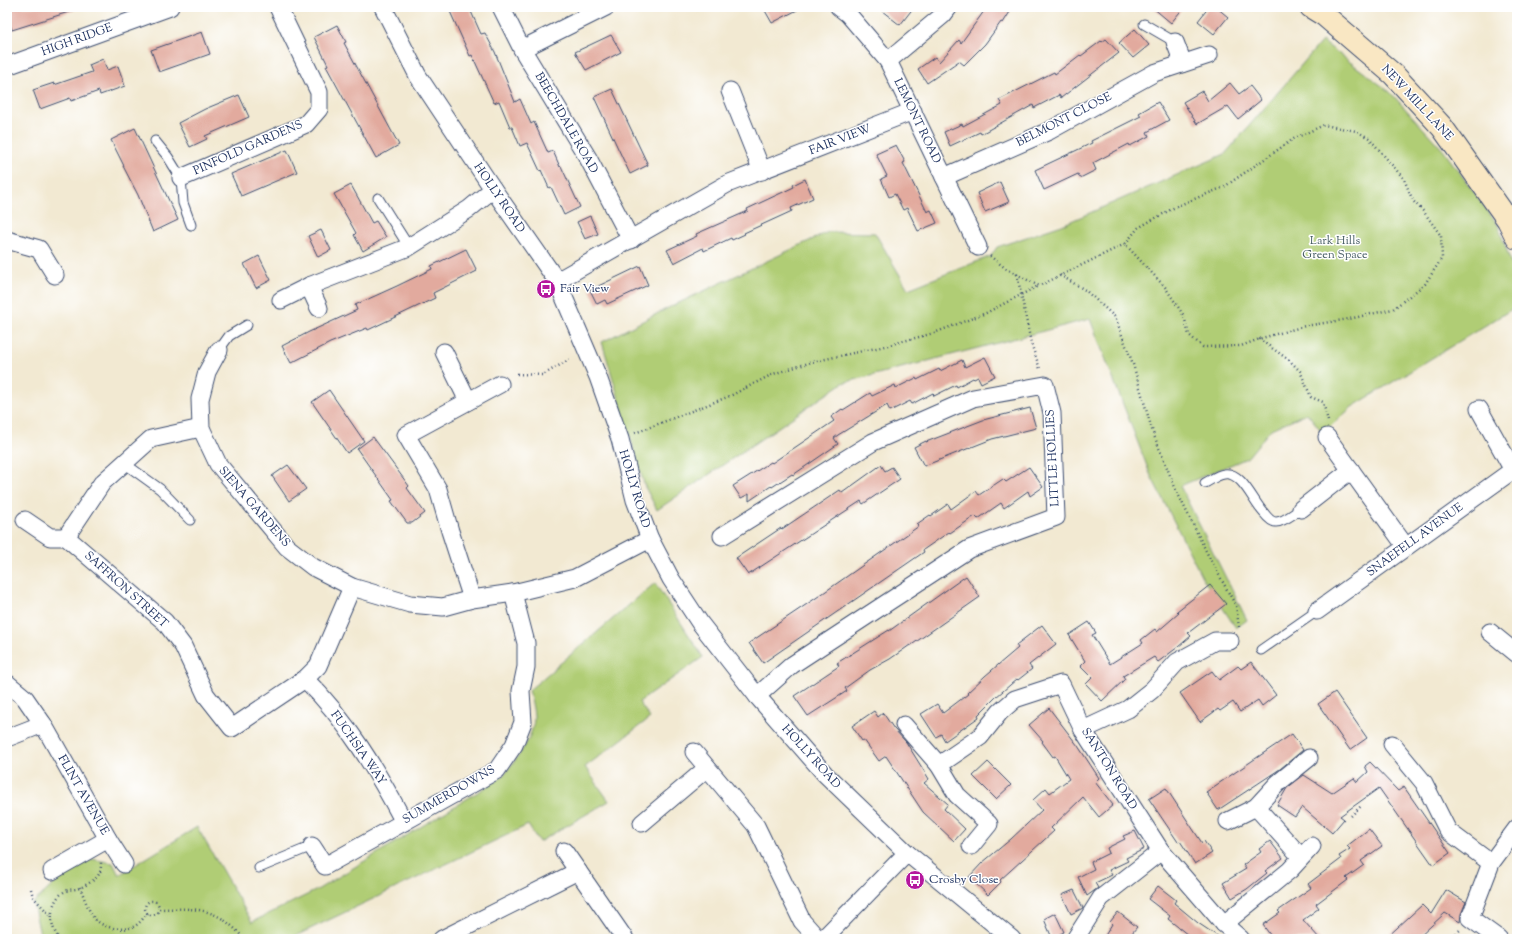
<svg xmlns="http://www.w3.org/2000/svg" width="1524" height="946" font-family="'Sorts Mill Goudy',serif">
<rect width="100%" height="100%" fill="#fff"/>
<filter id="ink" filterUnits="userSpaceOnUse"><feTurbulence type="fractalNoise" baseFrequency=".025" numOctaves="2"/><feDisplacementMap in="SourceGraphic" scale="8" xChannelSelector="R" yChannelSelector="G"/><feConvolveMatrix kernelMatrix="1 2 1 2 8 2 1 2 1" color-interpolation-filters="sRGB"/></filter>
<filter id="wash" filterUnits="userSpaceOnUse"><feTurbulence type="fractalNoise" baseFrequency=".012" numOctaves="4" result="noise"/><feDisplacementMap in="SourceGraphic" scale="16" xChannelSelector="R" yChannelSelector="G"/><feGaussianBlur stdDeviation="0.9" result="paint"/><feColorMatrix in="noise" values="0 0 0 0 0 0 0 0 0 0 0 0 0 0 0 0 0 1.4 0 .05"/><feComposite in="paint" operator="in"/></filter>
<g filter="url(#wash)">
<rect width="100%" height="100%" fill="#f2e9d2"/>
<g fill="#b0cd74" stroke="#667e69">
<polygon points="1322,41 1390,92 1443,150 1498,225 1517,281 1517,306 1352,407 1323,433 1307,413 1271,429 1247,458 1180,486 1247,620 1236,628 1202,577 1150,474 1090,319 843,383 657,510 645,487 602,342 668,308 828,232 875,233 908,289 991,256 997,247 1062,225 1225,154"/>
<path d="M655,583L703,657L639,702L650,718L585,767L609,801L539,842L528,825L289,939H41L33,903L55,883L92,859L113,863L119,875L197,827L252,922L317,890L501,778C514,762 535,738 534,715C533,707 531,698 529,690Z"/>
</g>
<g id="blocks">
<g fill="#e2aa9e">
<polygon points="7,7 74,7 75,10 12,30 7,16"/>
<polygon points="448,7 469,7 481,34 485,33 495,52 515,102 520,99 531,124 534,122 548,153 553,151 560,167 561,166 580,207 564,215 551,187 549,188 541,170 540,171 527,143 520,146 512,127 510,127 499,101 494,103 472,55 470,56"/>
<polygon points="763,7 803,7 772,23"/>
<polygon points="877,7 914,7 900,25"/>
<polygon points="987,7 1013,7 1003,23 1001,22 985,44 964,65 959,61 927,83 918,69 935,57 939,62 959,40 961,43"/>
<polygon points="1152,7 1184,7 1171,23"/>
<polygon points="1209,7 1216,7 1228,17 1214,34 1198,21"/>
<polygon points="337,25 346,42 344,43 399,145 376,158 326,66 328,65 314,37"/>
<polygon points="1135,29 1149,45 1133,58 1119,43"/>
<polygon points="202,32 210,54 159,72 151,50"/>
<polygon points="611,35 621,52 586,70 575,52"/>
<polygon points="1106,39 1119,53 1061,98 1059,95 1034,108 1033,105 981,134 980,132 950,146 944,132 962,124 963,126 1002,105 999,100 1054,72 1055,74 1080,55 1081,56 1101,41 1102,42"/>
<polygon points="103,59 107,70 118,66 125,86 100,95 99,91 71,101 70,98 40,109 33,90 54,83 54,85 92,72 89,65"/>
<polygon points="1230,83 1239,94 1250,86 1261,100 1238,119 1228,106 1197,124 1183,102 1202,91 1208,101"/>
<polygon points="612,89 648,165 630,174 594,97"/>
<polygon points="239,95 249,117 205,136 207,139 190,147 178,123 205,109"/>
<polygon points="1158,102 1169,120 1147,132 1149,136 1130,146 1129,144 1093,163 1096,170 1080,178 1078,174 1044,190 1035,170 1092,143 1091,141 1141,116 1139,113"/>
<polygon points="135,128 178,220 153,232 138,195 123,166 124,166 111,140"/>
<polygon points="896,145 905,162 903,163 927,212 931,210 937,223 918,231 907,208 903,210 895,194 889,197 881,179 887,176 876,154"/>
<polygon points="287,150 297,172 241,196 231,174"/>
<polygon points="805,179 813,198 791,208 792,211 744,233 745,234 732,240 731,238 704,251 703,248 674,263 667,250 697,236 696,234 748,211 747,209 794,187 793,185"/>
<polygon points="1000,182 1009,202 985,212 977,193"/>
<polygon points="351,185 372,223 376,221 386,237 363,251 354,235 356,233 334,194"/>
<polygon points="590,216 598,234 585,239 577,222"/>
<polygon points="321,230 331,250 318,257 308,236"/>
<polygon points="466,249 477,271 433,293 435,298 368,330 367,328 330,343 291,363 282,346 309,332 357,310 355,305 397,286 432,269 431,266"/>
<polygon points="259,256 271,280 256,288 244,264"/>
<polygon points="640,266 648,285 607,304 605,300 597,304 590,290"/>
<polygon points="985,357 995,376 981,383 978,377 974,379 973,378 957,387 956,385 934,396 933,393 912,404 910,401 890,411 887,405 838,435 834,438 838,444 793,475 792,474 772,487 771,486 749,501 749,494 741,498 733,486 771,462 772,463 834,421 831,417 842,409 843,410 870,393 872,396 895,385 896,388 916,378 917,380 939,369 940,371 962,360 965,367"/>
<polygon points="329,390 364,441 347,453 312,402"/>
<polygon points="1030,408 1036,428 992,439 924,466 914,447 926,441 926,442 983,420"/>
<polygon points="373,437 409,486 407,488 425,513 412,523 407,523 391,501 393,500 357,449"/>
<polygon points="288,465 306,489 289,501 272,476"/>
<polygon points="881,465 885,471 892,467 900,479 863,504 861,501 748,575 736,558 781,528 782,529 840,490 842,493"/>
<polygon points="1029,467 1043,487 1030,496 1028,491 1004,508 1001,503 978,519 975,516 950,533 949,532 923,550 924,552 763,663 749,643 816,598 919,526 917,524 930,515 931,516 948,504 951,509 976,491 979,495 1003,479 1006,482"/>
<polygon points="966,576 980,597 910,646 910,645 890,659 870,670 845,688 847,691 808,716 794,696 839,666 837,663 889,630 889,631"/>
<polygon points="1210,585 1226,604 1188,633 1191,636 1178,647 1158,662 1154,657 1123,676 1125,679 1102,701 1086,684 1092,678 1080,666 1085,661 1069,635 1089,622 1096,633 1092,635 1110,664 1143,643 1141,640 1155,629 1157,632 1179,613 1177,611"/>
<polygon points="1042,625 1056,644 1029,665 1032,669 1018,680 1017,679 996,697 978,715 979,717 945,741 941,734 936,737 921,714 937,704 943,713 968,694 967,693 985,676 1018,648 1016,645"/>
<polygon points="1251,662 1276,695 1262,706 1258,700 1240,712 1233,702 1220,711 1218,709 1200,722 1180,693 1212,671 1219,680 1238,666 1241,669"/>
<polygon points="1335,692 1367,738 1350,750 1318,704"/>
<polygon points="1049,708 1078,746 1099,778 1095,782 1113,805 1099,817 1083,797 1051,828 1054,831 1000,880 1001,882 988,895 969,877 982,863 1011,839 1042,810 1033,800 1046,788 1050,793 1069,779 1055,756 1053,757 1042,742 1043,741 1029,725"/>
<polygon points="874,711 878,717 883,713 894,729 906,742 929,779 924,783 948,804 944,809 965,829 954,841 923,812 886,756 879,761 864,740 862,741 852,726"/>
<polygon points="1292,734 1303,750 1280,769 1218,810 1206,792"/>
<polygon points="988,762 1011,785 996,799 973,776"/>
<polygon points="1370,762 1398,791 1404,787 1450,853 1433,865 1379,788 1340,816 1344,819 1332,833 1302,807 1295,817 1277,805 1287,788 1304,775 1332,793 1354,778 1357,782 1368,772 1365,766"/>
<polygon points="1166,788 1202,843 1204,841 1212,853 1195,864 1180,841 1178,842 1149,799"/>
<polygon points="1369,829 1382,846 1361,861 1364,865 1346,878 1348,880 1316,904 1319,908 1303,920 1320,939 1273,939 1263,925 1280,913 1278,911 1311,888 1308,884 1341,859 1339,856 1350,849 1347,846"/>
<polygon points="1135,831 1144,849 1126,858 1128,861 1109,870 1112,875 1095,883 1098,888 1087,896 1078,877 1094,869 1091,862 1109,853 1107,848 1125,839 1123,836"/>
<polygon points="1270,841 1283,858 1265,871 1267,873 1247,889 1232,898 1223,883 1246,869 1243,865 1261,852 1259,849"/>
<polygon points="1158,886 1176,900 1174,903 1198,923 1222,939 1193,939 1168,919 1170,916 1148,899"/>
<polygon points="1074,890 1083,908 1071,914 1062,895"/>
<polygon points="1446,890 1466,902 1461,914 1460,922 1445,913 1417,939 1385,939 1422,905 1431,914"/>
<polygon points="1118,912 1137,927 1127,939 1103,939 1112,924 1110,922"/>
<polygon points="1055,913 1064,932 1052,938 1044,919"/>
</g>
</g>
</g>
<g filter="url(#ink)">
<use href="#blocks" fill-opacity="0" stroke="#3b4b6f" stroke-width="1"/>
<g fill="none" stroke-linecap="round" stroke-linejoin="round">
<defs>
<g id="lane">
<polyline points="1144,24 1175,42"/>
<polyline points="155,141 168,157 181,178 183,203 191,225"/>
<polyline points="378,198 409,247"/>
<polyline points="219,350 229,336 247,325"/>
<polyline points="124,463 160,489 190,520"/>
<path d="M1205,483C1211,480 1217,475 1224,474C1242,471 1253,502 1264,513C1267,517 1271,522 1276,522C1284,522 1294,513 1301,509"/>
<polyline points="1261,650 1317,611"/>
<polyline points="259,868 312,846"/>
</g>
<g id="street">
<polyline points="383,7 418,76 493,189 557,281 598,377 620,439 635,500 650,539 671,579 700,623 757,696 825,774 907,853 1012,939"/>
<polyline points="501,7 522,49 588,158 631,240"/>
<polyline points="839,7 848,14 888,61 978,247"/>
<polyline points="1175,42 1183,63"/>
<polyline points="522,49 606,7"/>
<polyline points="888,61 943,15 949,7"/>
<polyline points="7,66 170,7"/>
<polyline points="730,91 762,171"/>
<polyline points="944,177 1049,131 1154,73 1209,55"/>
<polyline points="181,178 306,124 319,109 319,92 278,7"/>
<polyline points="7,240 39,249 55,275"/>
<polyline points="557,281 727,184 913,111"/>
<polyline points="309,286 319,308"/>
<polyline points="281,300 309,286 409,247 469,209 493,189"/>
<polyline points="219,350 207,372 200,399 201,428 218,464 287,547 313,567 352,587 410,604 443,607 472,599 513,593 575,578 650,539"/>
<polyline points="444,352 468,401"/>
<polyline points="1479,409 1513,470 1517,474"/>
<polyline points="1327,437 1406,547"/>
<polyline points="1301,509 1351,470"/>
<polyline points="25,520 50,537 66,537 165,622 183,646 206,695 232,728 305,679 318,666 352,587"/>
<polyline points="722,536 873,442 973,398 1045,385 1052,413 1056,517 969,549 792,665 757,696"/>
<polyline points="66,537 102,483 151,439 201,428"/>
<polyline points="472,599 450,531 438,489 406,435 500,384"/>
<polyline points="1317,611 1513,470"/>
<polyline points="1490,632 1517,654"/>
<path d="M305,679C346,719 377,771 404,822"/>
<polyline points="7,683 25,698 43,724 108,839 124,864"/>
<polyline points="904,725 939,765"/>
<polyline points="1083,730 1128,709 1152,690 1177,662 1215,641 1230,641"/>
<polyline points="7,738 43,724"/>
<polyline points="1392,744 1424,783 1448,831 1491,863 1517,828"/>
<polyline points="694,752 756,826 802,921 818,939"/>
<polyline points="1256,807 1301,857"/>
<polyline points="1228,821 1256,807 1278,783 1309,758"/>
<polyline points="642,823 707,768"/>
<polyline points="312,846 325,866 497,770 514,745 523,722 521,691 526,667 526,643 513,593"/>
<polyline points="971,846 989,824 957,795 939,765 980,737 1000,712 1015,699 1061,684 1083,730 1161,851"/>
<polyline points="564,851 625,939"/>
<polyline points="1491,863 1470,918 1499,939"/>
<polyline points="52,871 108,839"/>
<polyline points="1224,924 1290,870 1312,846"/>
<polyline points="442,939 578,871"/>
<polyline points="823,939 907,853"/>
<polyline points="1075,939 1101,898 1161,851 1224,924 1241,939"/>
</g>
<polyline id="secondary" points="1311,7 1324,15 1394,75 1442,127 1508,220 1517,238"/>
</defs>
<use href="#lane" stroke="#3b4b6f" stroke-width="11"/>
<use href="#street" stroke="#3b4b6f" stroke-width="19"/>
<use href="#secondary" stroke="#3b4b6f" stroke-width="24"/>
<g stroke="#3b4b6f" stroke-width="2.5" stroke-dasharray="1 3" stroke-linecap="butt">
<polyline points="990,256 1005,268 1039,286 1125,244 1165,287 1184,316 1189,335 1203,347 1241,346 1262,338 1305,326 1349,319 1393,309 1425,284 1442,258 1441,236 1424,212 1413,201 1404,179 1369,138 1356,131 1324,125 1295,138 1224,187 1177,206 1138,228 1125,244"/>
<polyline points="1017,274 1031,343 1040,369"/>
<polyline points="1060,275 1085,290 1115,317 1133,364 1153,433 1176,490 1208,555 1236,606 1239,627"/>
<polyline points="1259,339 1289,360 1300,371 1311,397 1323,402 1328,421"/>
<polyline points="517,374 543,375 572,358"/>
<polyline points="635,433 730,396 773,374 812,362 881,347 934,333 986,313 1038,286"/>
<polyline points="1351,816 1362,805"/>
<path d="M80,887C84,897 88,910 94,918C102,928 123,932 135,926C140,923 144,917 148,913"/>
<polyline points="31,889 33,897 51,916"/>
<circle cx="152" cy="908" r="7"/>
<path d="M159,909C197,908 218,907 244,939"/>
<path d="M60,939C48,927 49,901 64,892C68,889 71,890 76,889C82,888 96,880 99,874C101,871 101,866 101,862"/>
<polyline points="1450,939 1460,930"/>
</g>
<use href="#lane" stroke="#fff" stroke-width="9"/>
<use href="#street" stroke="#fff" stroke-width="17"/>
<use href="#secondary" stroke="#f9e7c3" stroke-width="22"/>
</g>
</g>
<defs>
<symbol id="bus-disc" viewBox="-11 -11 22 22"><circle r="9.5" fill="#b5179e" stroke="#fff"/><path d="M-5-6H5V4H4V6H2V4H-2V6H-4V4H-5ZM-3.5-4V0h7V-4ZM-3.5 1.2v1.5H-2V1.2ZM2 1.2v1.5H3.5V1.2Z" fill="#fff"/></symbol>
</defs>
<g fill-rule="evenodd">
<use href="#bus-disc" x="535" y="278" width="22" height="22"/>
<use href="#bus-disc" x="904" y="869" width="22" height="22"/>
</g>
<g text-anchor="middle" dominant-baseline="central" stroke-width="3" stroke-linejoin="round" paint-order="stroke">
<g font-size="12" fill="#1b2f5e" stroke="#fff">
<text transform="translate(77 40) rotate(-20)">HIGH RIDGE</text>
<text transform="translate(1417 103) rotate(47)">NEW MILL LANE</text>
<text transform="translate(1064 120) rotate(-27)">BELMONT CLOSE</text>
<text transform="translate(917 121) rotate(64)">LEMONT ROAD</text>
<text transform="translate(566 123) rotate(60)">BEECHDALE ROAD</text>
<text transform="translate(840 140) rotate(-21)">FAIR VIEW</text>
<text transform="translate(248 148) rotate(-24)">PINFOLD GARDENS</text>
<text transform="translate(499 198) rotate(56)">HOLLY ROAD</text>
<text transform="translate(1053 458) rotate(-93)">LITTLE HOLLIES</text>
<text transform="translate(634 489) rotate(73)">HOLLY ROAD</text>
<text transform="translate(254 507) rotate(49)">SIENA GARDENS</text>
<text transform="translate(1415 540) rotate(-36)">SNAEFELL AVENUE</text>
<text transform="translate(126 590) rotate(42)">SAFFRON STREET</text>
<text transform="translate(358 748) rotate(55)">FUCHSIA WAY</text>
<text transform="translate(811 757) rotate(48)">HOLLY ROAD</text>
<text transform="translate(1109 769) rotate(58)">SANTON ROAD</text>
<text transform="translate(83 795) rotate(60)">FLINT AVENUE</text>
<text transform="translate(449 795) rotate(-30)">SUMMERDOWNS</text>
</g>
<g font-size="12" fill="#485e65" stroke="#fff">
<text x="1335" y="241">Lark Hills<tspan x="1335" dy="14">Green Space</tspan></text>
</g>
<g font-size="12" fill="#1b2f5e" stroke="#fff" text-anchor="start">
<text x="560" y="289">Fair View</text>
<text x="929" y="880">Crosby Close</text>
</g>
</g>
<rect width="1524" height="946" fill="none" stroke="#fff" stroke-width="24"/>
</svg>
